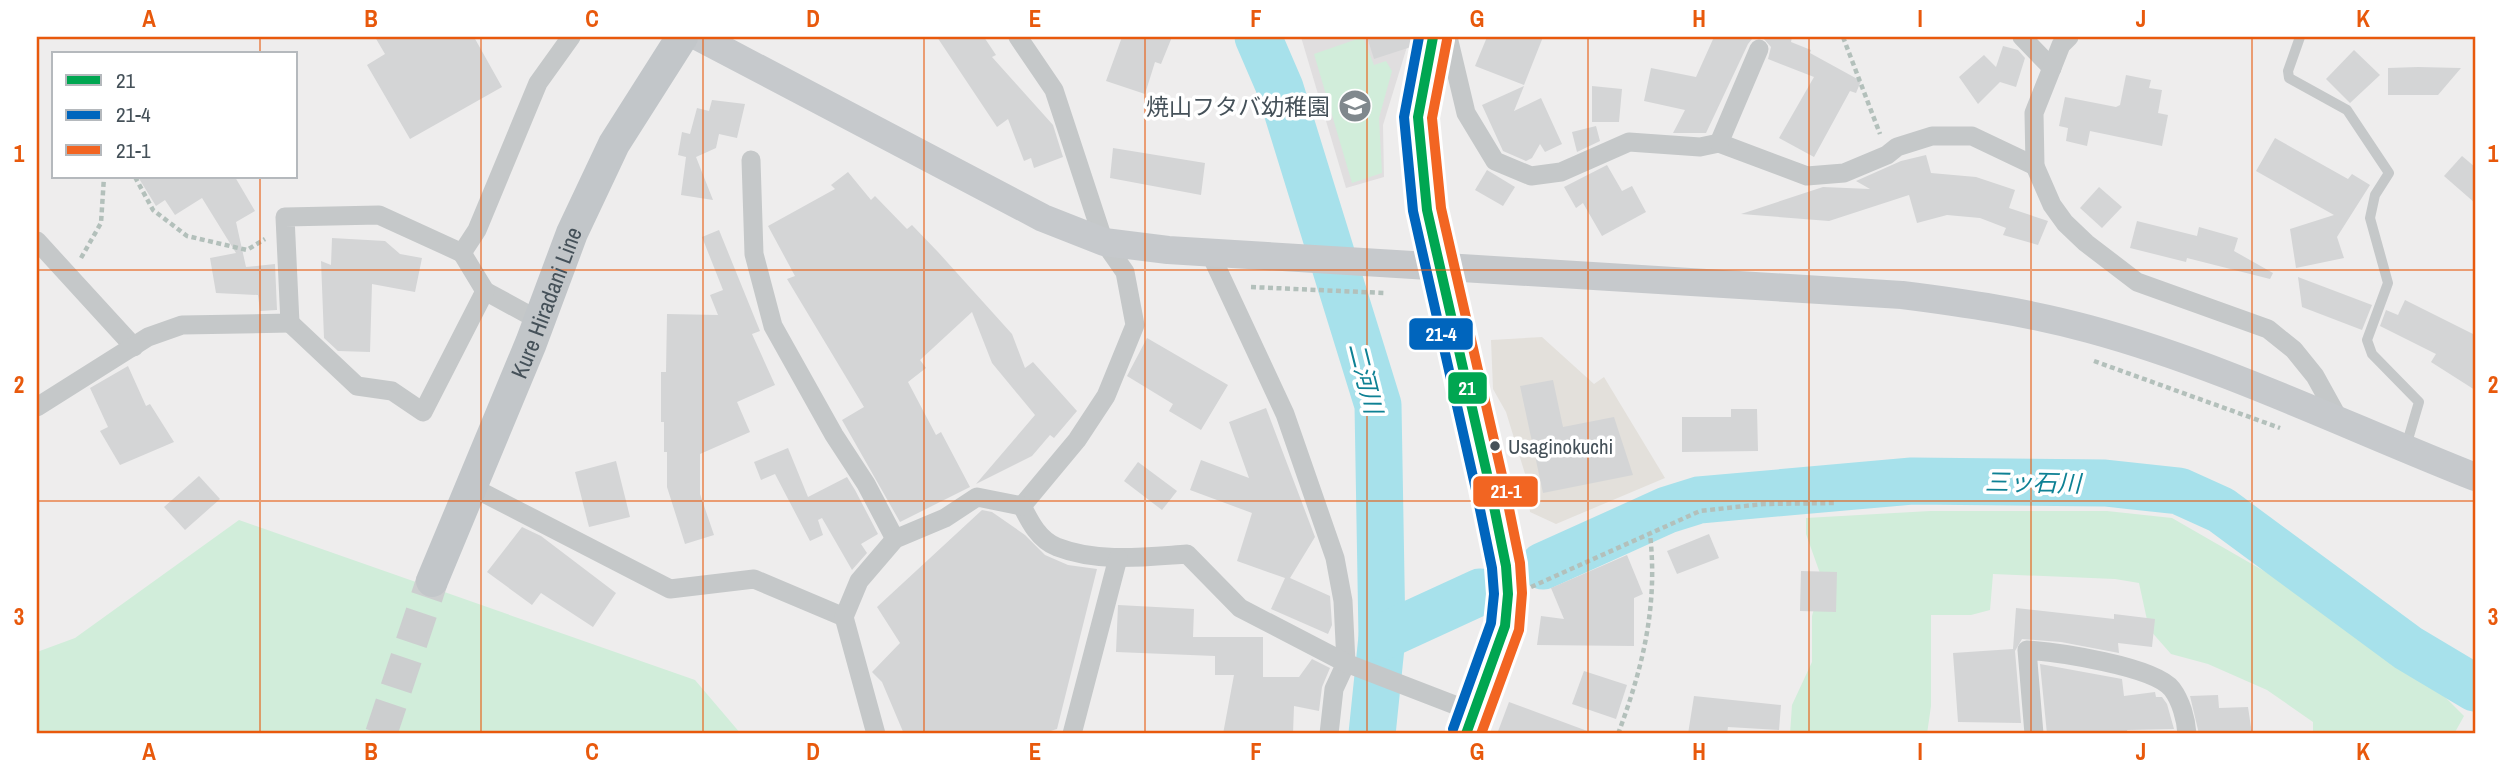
<svg xmlns="http://www.w3.org/2000/svg" width="2512" height="771" font-family="'Archivo Narrow','Noto Sans JP',sans-serif">
<rect width="100%" height="100%" fill="#eeeded"/>
<polygon fill="#e3e0db" points="1542,337 1594,384 1604,377 1665,478 1556,524 1530,512 1526,477 1506,412 1493,389 1491,340"/>
<polygon fill="#e0dedf" points="1301,37 1410,37 1383,125 1384,177 1346,188"/>
<g fill="#d1edda">
<polygon points="1363,37 1374,65 1386,61 1392,71 1379,118 1382,173 1352,183 1314,54"/>
<polygon points="1930,511 2107,511 2172,518 2271,575 2361,641 2429,681 2464,716 2454,734 2313,734 2313,722 2267,690 2208,664 2171,654 2149,629 2139,583 2115,579 1993,574 1990,610 1971,615 1931,615 1931,706 1927,734 1790,734 1792,705 1812,662 1812,616 1822,579 1806,534 1806,518"/>
<polygon points="239,520 695,680 741,734 37,734 37,652 75,638"/>
</g>
<g fill="none" stroke-linecap="round" stroke-linejoin="round">
<g stroke="#a7e1eb" stroke-width="47">
<polyline points="1258,37 1280,88 1378,405 1382,637 1372,734"/>
<polyline points="1543,566 1667,510 1699,500 1912,481 2105,483 2179,491 2221,510 2408,648 2475,688"/>
<polyline points="1382,637 1480,592"/>
</g>
</g>
<g fill="#d4d5d6">
<polygon points="375,37 474,37 502,87 410,139 367,65 385,54"/>
<polygon points="937,37 984,37 996,55 992,57 1053,125 1063,157 1034,168 1031,158 1024,161 1008,119 997,127"/>
<polygon points="1122,37 1172,37 1161,64 1155,62 1145,94 1106,81"/>
<polygon points="1367,37 1416,37 1414,46 1374,59"/>
<polygon points="1487,37 1543,37 1524,85 1475,66"/>
<polygon points="1714,37 1792,37 1791,42 1811,50 1810,53 1861,81 1856,93 1850,91 1814,157 1779,138 1814,77 1768,59 1771,47 1763,38 1752,39 1748,44 1706,133 1673,133 1685,110 1644,101 1651,68 1696,77"/>
<polygon points="2003,46 2018,50 2025,58 2016,87 2000,82 1978,104 1959,77 1984,55 1996,67"/>
<polygon points="2354,50 2380,75 2350,103 2326,79"/>
<polygon points="2418,67 2461,68 2438,95 2388,95 2388,68"/>
<polygon points="2126,75 2151,80 2149,88 2162,90 2158,113 2168,115 2162,146 2090,131 2087,146 2066,141 2068,128 2059,126 2065,97 2116,107 2120,105"/>
<polygon points="1524,86 1514,111 1541,98 1562,144 1545,152 1540,144 1532,158 1526,161 1503,151 1482,105"/>
<polygon points="1592,86 1622,89 1619,122 1592,122"/>
<polygon points="712,100 745,104 737,138 719,134 716,148 696,157 713,200 681,195 686,157 678,155 682,132 690,134 697,108 709,111"/>
<polygon points="1596,126 1600,141 1577,152 1572,132"/>
<polygon points="2275,138 2348,179 2352,174 2370,185 2337,237 2344,258 2296,268 2290,229 2334,215 2256,171"/>
<polygon points="1113,148 1205,163 1201,195 1110,178"/>
<polygon points="1926,155 1931,173 1976,177 2015,190 2009,208 2048,221 2038,245 2003,235 2006,228 1980,218 1947,215 1917,223 1909,195 1829,221 1741,214 1823,187 1870,189 1856,181 1901,161"/>
<polygon points="2462,156 2475,167 2475,203 2444,176"/>
<polygon points="1607,165 1622,191 1632,186 1646,212 1602,236 1583,203 1576,208 1564,187"/>
<polygon points="1487,170 1515,187 1503,206 1475,190"/>
<polygon points="848,172 871,200 875,196 907,229 912,225 938,252 1012,334 1025,368 1033,362 1077,411 1054,438 1050,435 1032,456 976,484 1035,415 992,363 972,312 920,360 926,368 908,382 936,435 941,432 970,487 900,522 842,420 864,407 787,279 795,276 768,226 835,189 831,185"/>
<polygon points="138,177 235,177 255,211 236,222 246,267 275,264 277,310 260,311 258,295 216,293 210,258 236,253 202,198 175,215 165,200 156,206"/>
<polygon points="2099,187 2122,207 2102,228 2080,208"/>
<polygon points="2137,221 2197,236 2199,227 2238,238 2234,251 2273,273 2270,279 2187,258 2186,262 2130,248"/>
<polygon points="719,230 760,331 752,334 775,385 737,402 750,432 700,454 700,494 714,535 685,544 667,487 667,452 664,452 664,422 661,422 661,372 666,372 667,314 718,315 710,295 723,290 702,237"/>
<polygon points="332,238 385,241 400,254 422,258 415,292 372,284 370,352 338,351 324,338 321,261 331,265"/>
<polygon points="2298,277 2372,305 2362,330 2302,307"/>
<polygon points="2405,300 2475,335 2475,390 2431,362 2436,354 2380,326 2386,310 2398,315"/>
<polygon points="1147,338 1228,385 1201,430 1169,411 1173,404 1127,376"/>
<polygon points="128,366 146,406 150,404 174,442 120,465 100,431 108,427 90,388"/>
<polygon points="1553,380 1563,427 1614,417 1633,475 1543,493 1520,386"/>
<polygon points="1266,408 1315,537 1290,578 1330,596 1332,625 1328,634 1271,609 1285,578 1237,561 1252,513 1190,490 1201,460 1249,478 1229,422"/>
<polygon points="1731,409 1757,409 1758,451 1682,452 1682,417 1731,417"/>
<polygon points="788,448 808,497 847,477 855,490 878,534 861,544 867,553 852,570 822,518 818,520 823,535 810,541 775,474 761,480 754,462"/>
<polygon points="616,461 630,517 589,527 575,472"/>
<polygon points="1138,462 1177,491 1162,510 1124,481"/>
<polygon points="199,476 220,499 185,530 164,507"/>
<polygon points="982,510 992,512 1025,535 1045,555 1068,565 1097,569 1057,729 1041,734 904,734 882,682 872,672 900,643 877,607"/>
<polygon points="522,527 541,536 616,593 593,627 541,593 532,605 487,572"/>
<polygon points="1709,534 1719,558 1677,574 1667,551"/>
<polygon points="1627,555 1643,594 1634,598 1634,646 1537,645 1541,616 1564,619 1551,588"/>
<polygon points="1801,571 1837,572 1836,612 1800,611"/>
<polygon points="1118,605 1194,609 1193,637 1263,637 1263,677 1299,677 1312,659 1330,668 1322,687 1319,711 1294,706 1293,734 1223,734 1234,675 1215,675 1215,656 1116,652"/>
<polygon points="2016,608 2114,619 2114,614 2155,619 2152,647 2118,643 2119,653 2061,642 2022,639 2015,651 2021,723 1958,722 1953,653 2013,649"/>
<polygon points="2040,664 2122,679 2124,696 2155,692 2156,697 2162,697 2167,704 2174,729 2127,730 2128,734 2047,734"/>
<polygon points="1584,671 1627,685 1616,719 1572,704"/>
<polygon points="2218,695 2219,708 2248,707 2252,734 2199,734 2190,696"/>
<polygon points="1694,696 1781,705 1779,730 1728,727 1727,734 1688,734"/>
<polygon points="1509,702 1590,732 1589,734 1497,734"/>
</g>
<g fill="none" stroke-linecap="round" stroke-linejoin="round">
<polyline stroke="#cccecf" stroke-width="32" stroke-dasharray="32 16" stroke-linecap="butt" points="381,734 432,581"/>
<g stroke="#b3c0bb" stroke-width="4.5" stroke-dasharray="5 3.5" stroke-linecap="butt">
<polyline points="1843,37 1880,134"/>
<polyline points="135,177 153,210 187,236 247,250 265,239"/>
<polyline points="81,258 101,223 104,177"/>
<polyline points="1251,287 1385,293"/>
<polyline points="2094,361 2280,428"/>
<polyline points="1531,587 1700,511 1763,504 1836,503"/>
<path d="M1618,734C1643,667 1658,606 1650,534"/>
</g>
<polyline stroke="#c5c8c9" stroke-width="10" points="2300,37 2288,71 2289,78 2347,110 2389,173 2375,195 2370,218 2388,283 2367,340 2372,354 2419,402 2406,446"/>
<g stroke="#c5c8c9" stroke-width="19">
<polyline points="1018,37 1054,90 1104,242 1125,272 1135,325 1106,396 1077,440 1022,506"/>
<polyline points="1448,37 1466,113 1495,161 1531,176 1561,172 1629,142 1700,147 1719,143 1807,176 1844,173 1887,155 1897,147 1932,136 1972,136 2035,166"/>
<polyline points="2022,37 2052,68"/>
<polyline points="2069,37 2061,45 2034,113 2035,166 2052,205 2065,223 2086,243 2137,282 2268,329 2294,350 2315,376 2341,423"/>
<polyline points="1719,143 1759,49"/>
<polyline points="751,160 754,254 773,326 834,435 866,484 895,539"/>
<polyline points="37,241 134,347"/>
<polyline points="1210,253 1285,414 1335,558 1343,601 1346,663 1334,689 1329,734"/>
<polyline points="485,291 540,321"/>
<polyline points="290,323 357,386 392,391 423,412 485,291 462,253"/>
<polyline points="37,407 148,337 182,325 290,323 285,217 379,215 462,253 477,230 538,83 571,37"/>
<polyline points="470,486 670,589 754,579 844,617"/>
<path d="M1022,506C1030,522 1039,540 1057,547C1098,563 1144,557 1187,554L1240,608L1346,663L1473,712"/>
<polyline points="876,734 844,617 859,581 895,539 945,518 977,497 1022,506"/>
<polyline points="1072,734 1118,558"/>
<path d="M2034,734L2027,650C2056,652 2154,666 2172,689C2181,701 2186,719 2187,734"/>
</g>
<g stroke="#c6c9cc" stroke-width="28">
<path d="M699,37L1043,218L1104,242L1168,250L1902,295C1965,303 2027,312 2089,329C2222,365 2348,427 2475,477"/>
<polyline points="1433,37 1418,117 1427,210 1490,487 1506,566 1508,594 1505,626 1466,734"/>
</g>
<path stroke="#c2c6c9" stroke-width="32" id="s1" d="M432,581L531,343L572,233L614,144L682,37"/>
<defs>
<polyline id="bus-1" points="1433,37 1418,117 1427,210 1490,487 1506,566 1508,594 1505,626 1466,734"/>
<polyline id="bus-2" points="1419,37 1404,117 1413,211 1476,490 1492,568 1494,594 1491,623 1453,729"/>
<polyline id="bus-3" points="1447,40 1432,118 1441,208 1504,484 1520,563 1522,593 1519,630 1481,734"/>
</defs>
<use href="#bus-1" stroke="#fff" stroke-width="16"/>
<use href="#bus-2" stroke="#fff" stroke-width="16"/>
<use href="#bus-3" stroke="#fff" stroke-width="16"/>
<use href="#bus-1" stroke="#00a651" stroke-width="10"/>
<use href="#bus-2" stroke="#0065bd" stroke-width="10"/>
<use href="#bus-3" stroke="#f26522" stroke-width="10"/>
</g>
<path fill="none" stroke="#e8590c" stroke-width="2" stroke-opacity="0.55" d="M260,37V54M481,37V734M703,37V734M924,37V734M1145,37V734M1367,37V734M1588,37V734M1809,37V734M2031,37V734M2252,37V734M260,177V734M37,270H2475M37,501H2475"/>
<defs>
<symbol id="school-disc" viewBox="-11 -11 22 22"><circle r="9.5" fill="#80888d" stroke="#fff"/><path d="M0-5L7-2L0 1L-7-2ZM-4 1L0 2.5L4 1V4Q0 6-4 4Z" fill="#fff"/></symbol>
</defs>
<g fill-rule="evenodd">
<use href="#school-disc" x="1336" y="87" width="38" height="38"/>
</g>
<circle fill="#455159" stroke="#fff" stroke-width="2.5" cx="1495" cy="446" r="6"/>
<g text-anchor="middle" dominant-baseline="central" stroke-width="7" stroke-linejoin="round" paint-order="stroke">
<g font-size="21" fill="#455159" stroke="#fff" text-anchor="start">
<text x="1508" y="446">Usaginokuchi</text>
</g>
<g font-size="23" fill="#455159" stroke="#fff" text-anchor="end">
<text x="1330" y="106">焼山フタバ幼稚園</text>
</g>
<g font-size="23" fill="#455159" stroke="#fff">
<text stroke="none"><textPath href="#s1" startOffset="301">Kure Hiradani Line</textPath></text>
</g>
<g font-size="24" font-style="italic" fill="#0e8194" stroke="#fff">
<text transform="translate(1366 378) rotate(76)">二河川</text>
<text transform="translate(2033 482) rotate(1)">三ッ石川</text>
</g>
</g>
<g stroke="#fff" stroke-width="2.5">
<rect x="1408" y="317" width="66" height="34" rx="7" fill="#0065bd"/>
<rect x="1447" y="371" width="41" height="34" rx="7" fill="#00a651"/>
<rect x="1472" y="475" width="67" height="33" rx="7" fill="#f26522"/>
</g>
<g font-size="19" text-anchor="middle" font-weight="bold" fill="#fff">
<text x="1441" y="341">21-4</text>
<text x="1467" y="395">21</text>
<text x="1506" y="498">21-1</text>
</g>
<rect width="2512" height="771" fill="none" stroke="#ffffff" stroke-width="77"/>
<rect x="52" y="52" width="245" height="126" fill="#ffffff" stroke="#b5b9bd" stroke-width="2"/>
<rect x="66" y="75" width="35" height="10" fill="#00a651" stroke="#b5b9bd" stroke-width="2"/>
<text x="116" y="88" font-size="21" fill="#455159">21</text>
<rect x="66" y="110" width="35" height="10" fill="#0065bd" stroke="#b5b9bd" stroke-width="2"/>
<text x="116" y="122" font-size="21" fill="#455159">21-4</text>
<rect x="66" y="145" width="35" height="10" fill="#f26522" stroke="#b5b9bd" stroke-width="2"/>
<text x="116" y="158" font-size="21" fill="#455159">21-1</text>
<rect x="38" y="38" width="2436" height="694" fill="none" stroke="#e8590c" stroke-width="2.5"/>
<g font-size="23" text-anchor="middle" font-weight="bold" fill="#e8590c">
<text x="149" y="27">A</text>
<text x="371" y="27">B</text>
<text x="592" y="27">C</text>
<text x="813" y="27">D</text>
<text x="1035" y="27">E</text>
<text x="1256" y="27">F</text>
<text x="1477" y="27">G</text>
<text x="1699" y="27">H</text>
<text x="1920" y="27">I</text>
<text x="2141" y="27">J</text>
<text x="2363" y="27">K</text>
<text x="19" y="162">1</text>
<text x="2493" y="162">1</text>
<text x="19" y="393">2</text>
<text x="2493" y="393">2</text>
<text x="19" y="625">3</text>
<text x="2493" y="625">3</text>
<text x="149" y="760">A</text>
<text x="371" y="760">B</text>
<text x="592" y="760">C</text>
<text x="813" y="760">D</text>
<text x="1035" y="760">E</text>
<text x="1256" y="760">F</text>
<text x="1477" y="760">G</text>
<text x="1699" y="760">H</text>
<text x="1920" y="760">I</text>
<text x="2141" y="760">J</text>
<text x="2363" y="760">K</text>
</g>
</svg>
